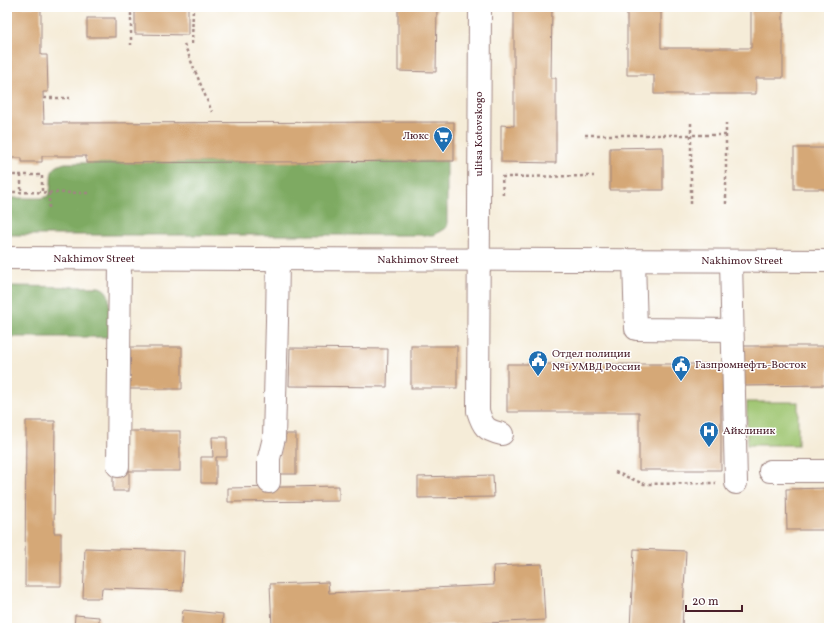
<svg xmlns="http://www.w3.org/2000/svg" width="836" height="635" font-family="Vollkorn,serif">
<rect width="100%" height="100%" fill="#fff"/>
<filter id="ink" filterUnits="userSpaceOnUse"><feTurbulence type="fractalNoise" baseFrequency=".025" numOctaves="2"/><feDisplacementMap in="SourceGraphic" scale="8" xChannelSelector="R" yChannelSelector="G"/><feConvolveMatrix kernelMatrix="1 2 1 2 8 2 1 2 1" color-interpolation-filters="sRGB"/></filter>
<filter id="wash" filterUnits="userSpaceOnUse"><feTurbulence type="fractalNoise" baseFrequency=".012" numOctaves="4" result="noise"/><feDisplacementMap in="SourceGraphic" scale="16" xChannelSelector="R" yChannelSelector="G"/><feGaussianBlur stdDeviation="0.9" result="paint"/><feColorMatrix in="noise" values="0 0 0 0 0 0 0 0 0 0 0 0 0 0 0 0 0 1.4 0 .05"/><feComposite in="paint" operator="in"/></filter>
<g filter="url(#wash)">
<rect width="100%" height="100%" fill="#f5ecd8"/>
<rect fill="#9ec570" stroke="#74724e" x="747" y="402" width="51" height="43"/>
<g fill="#7eaa62" stroke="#646446">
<path d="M447,161V227L434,235H7V198H43L48,196C56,181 43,169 65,163Z"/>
<path d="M7,286L99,287C105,289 108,292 109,298L110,337H7Z"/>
</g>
<g id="blocks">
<g fill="#d5a877">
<polygon points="7,7 41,7 41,55 47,55 48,92 43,92 44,123 454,122 454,161 86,163 86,156 42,156 42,162 22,162 22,158 7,158"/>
<polygon points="135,7 188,7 188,35 135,34"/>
<polygon points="398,7 437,7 436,72 398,71"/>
<polygon points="514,7 552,7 551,78 556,78 556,163 501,162 501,125 514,126"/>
<polygon points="627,7 661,7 661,48 751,48 751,7 783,7 783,78 756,78 756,94 654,94 654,75 627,75"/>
<rect x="87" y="18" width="28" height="19"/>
<polygon points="663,147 663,190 610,190 610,148"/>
<rect x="794" y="148" width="35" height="41"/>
<rect x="411" y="346" width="46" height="42"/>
<polygon points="738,346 829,346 829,385 738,386"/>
<polygon points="128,347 182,347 182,389 127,389"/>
<polygon points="290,348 388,349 387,387 289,386"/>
<polygon points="507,364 731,364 731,405 721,405 721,470 639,470 639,412 507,412"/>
<polygon points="26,421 55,421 54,533 61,533 61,586 25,586"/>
<rect x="129" y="431" width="51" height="40"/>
<rect x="280" y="434" width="16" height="40"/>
<polygon points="212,437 227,437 227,457 216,457 216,483 201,483 201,457 213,457"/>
<rect x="113" y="471" width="16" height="20"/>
<polygon points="493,475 494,497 418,498 418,477"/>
<polygon points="339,486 339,501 228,502 228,488"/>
<polygon points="829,488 829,530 787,530 786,489"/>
<polygon points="85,548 184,551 182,591 102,588 101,598 83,598"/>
<polygon points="634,549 686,551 682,628 630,628"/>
<polygon points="542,564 545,620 429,626 429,628 272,628 270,584 328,582 329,593 494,585 493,566"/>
<polygon points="183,610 223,614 222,628 181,628"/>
<polygon points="75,615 99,617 99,628 74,628"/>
</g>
</g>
</g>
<g filter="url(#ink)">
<use href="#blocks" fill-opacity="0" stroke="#a08682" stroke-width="1"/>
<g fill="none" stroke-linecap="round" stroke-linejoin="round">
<defs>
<g id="minor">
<path d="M480,7L478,411C483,427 485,430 502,434"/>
<polyline points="634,261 636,329 732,330"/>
<polyline points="731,261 736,483"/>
<polyline points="118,466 120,259"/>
<polyline points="770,471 829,471"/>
<polyline points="269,482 269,458 274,438 277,321 278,260"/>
</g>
<polyline id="major" points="7,258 829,261"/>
</defs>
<use href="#minor" stroke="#a08682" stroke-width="24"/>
<use href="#major" stroke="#a08682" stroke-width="24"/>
<g stroke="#a08682" stroke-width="2.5" stroke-dasharray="3 3" stroke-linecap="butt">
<polyline points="131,7 131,45"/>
<polyline points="184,44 212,112"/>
<polyline points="192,44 193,7"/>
<polyline points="44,98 70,98"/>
<polyline points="691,123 691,206"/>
<polyline points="726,123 726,206"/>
<polyline points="585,135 726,135"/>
<polyline points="7,175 42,175 42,193"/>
<polyline points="21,175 21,192"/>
<polyline points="7,192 91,193"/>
<polyline points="49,193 49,210"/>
<polyline points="503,195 502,177 594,176"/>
<polyline points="615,472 644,484 716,483"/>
</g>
<use href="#minor" stroke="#fff" stroke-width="22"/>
<use href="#major" stroke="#fff" stroke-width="22"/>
</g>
</g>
<defs>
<symbol id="supermarket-pin" viewBox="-11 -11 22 30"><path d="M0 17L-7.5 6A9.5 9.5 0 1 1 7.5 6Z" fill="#1f6fb2" stroke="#fff"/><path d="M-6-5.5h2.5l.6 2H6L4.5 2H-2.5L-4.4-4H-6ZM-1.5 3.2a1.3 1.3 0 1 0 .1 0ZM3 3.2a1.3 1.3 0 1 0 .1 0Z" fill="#fff"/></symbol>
<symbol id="civic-pin" viewBox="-11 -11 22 30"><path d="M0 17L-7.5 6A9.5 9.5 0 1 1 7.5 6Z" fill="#1f6fb2" stroke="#fff"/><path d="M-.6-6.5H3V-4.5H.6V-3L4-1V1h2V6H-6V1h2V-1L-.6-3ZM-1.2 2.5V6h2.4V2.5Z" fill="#fff"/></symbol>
<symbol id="hospital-pin" viewBox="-11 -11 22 30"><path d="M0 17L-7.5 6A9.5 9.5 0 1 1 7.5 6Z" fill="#1f6fb2" stroke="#fff"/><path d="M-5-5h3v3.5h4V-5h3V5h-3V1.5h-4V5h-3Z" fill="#fff"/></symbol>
</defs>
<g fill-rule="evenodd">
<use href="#supermarket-pin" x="432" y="125" width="22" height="30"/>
<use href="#civic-pin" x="527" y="349" width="22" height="30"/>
<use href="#civic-pin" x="670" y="354" width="22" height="30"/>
<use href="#hospital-pin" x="698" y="420" width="22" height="30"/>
</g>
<g text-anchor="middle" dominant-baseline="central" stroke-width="3" stroke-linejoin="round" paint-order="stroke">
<g font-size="11" fill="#4a1f2b" stroke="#fff">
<text transform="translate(479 134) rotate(-90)">ulitsa Kotovskogo</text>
<text x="94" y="259">Nakhimov Street</text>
<text x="418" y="260">Nakhimov Street</text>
<text x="742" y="261">Nakhimov Street</text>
</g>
<g font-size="11" fill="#4a1f2b" stroke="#fff" text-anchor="start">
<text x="429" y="136" text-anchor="end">Люкс</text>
<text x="552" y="354">Отдел полиции<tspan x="552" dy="13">№1 УМВД России</tspan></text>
<text x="695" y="365">Газпромнефть-Восток</text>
<text x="723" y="431">Айклиник</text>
</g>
</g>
<rect width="836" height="635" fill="none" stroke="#fff" stroke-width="24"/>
<path d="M686 605v6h56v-6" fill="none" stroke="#4a1f2b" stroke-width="2"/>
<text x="692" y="605" font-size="12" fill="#4a1f2b" stroke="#ffffff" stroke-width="3" paint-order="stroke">20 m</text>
</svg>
